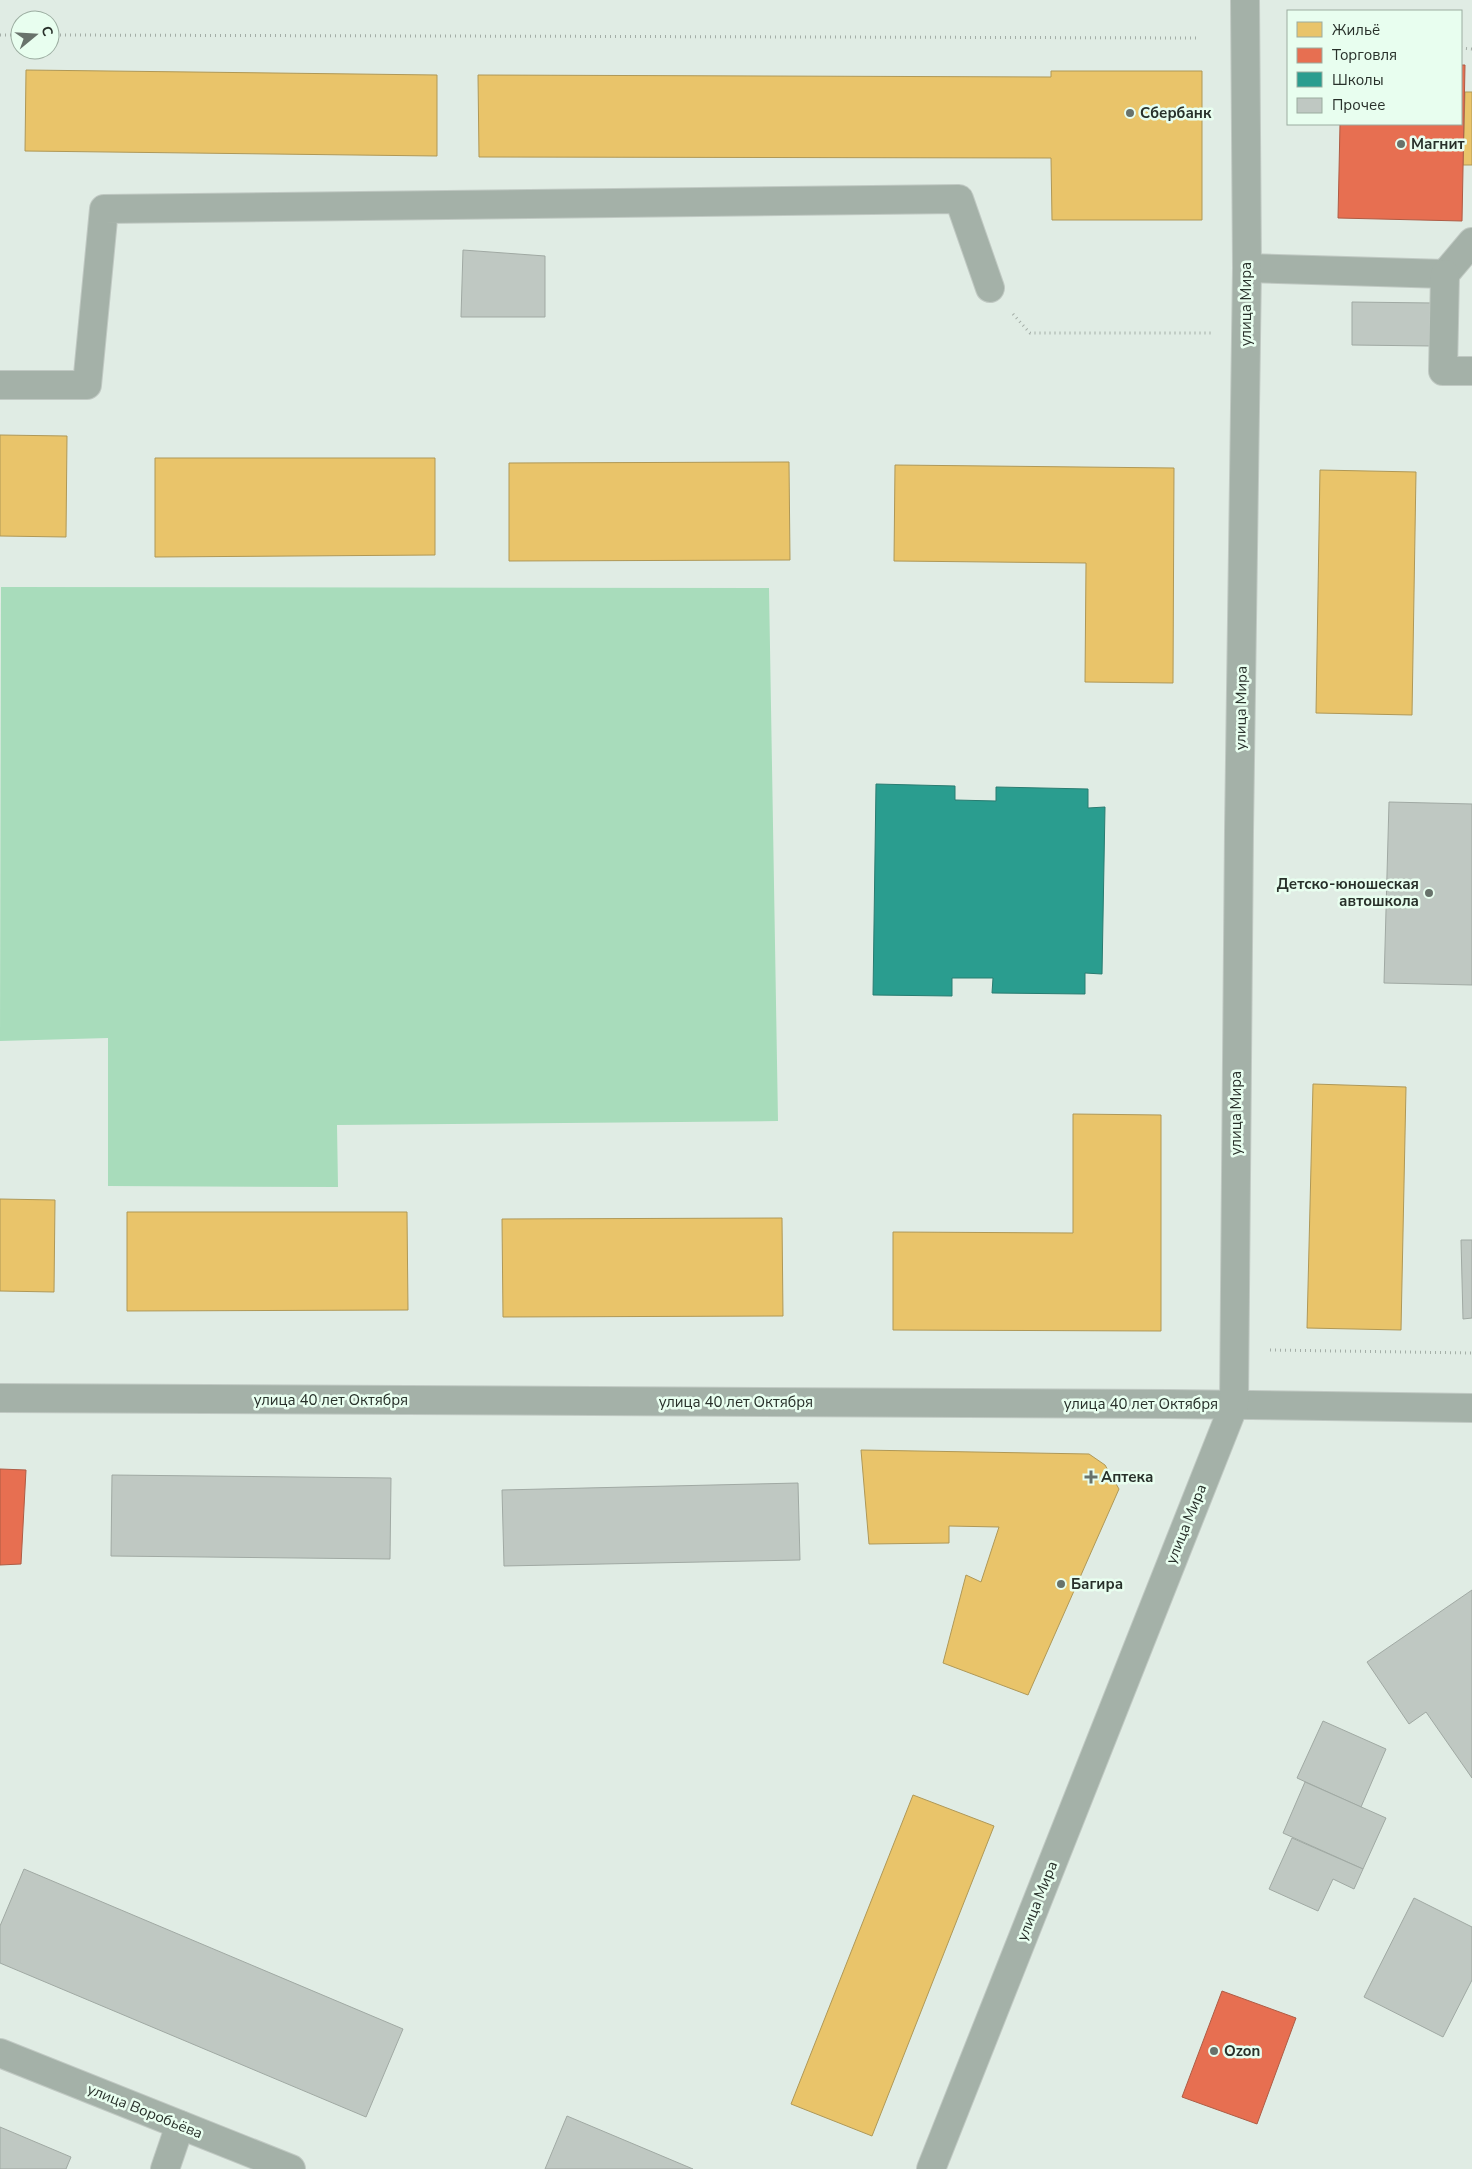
<svg xmlns="http://www.w3.org/2000/svg" width="1472" height="2169" font-family="'Nunito Sans',sans-serif">
<rect width="100%" height="100%" fill="#e0ece4"/>
<polygon fill="#a8dcbb" points="1,587 769,588 778,1121 337,1125 338,1187 108,1186 108,1038 0,1041"/>
<g fill="#e9c46a" stroke="#af9857">
<polygon points="26,70 437,75 437,156 25,151"/>
<polygon points="1051,71 1202,71 1202,220 1052,220 1051,158 479,157 478,75 1051,77"/>
<polygon points="1465,92 1472,92 1472,165 1463,165"/>
<polygon points="0,435 67,436 66,537 0,536"/>
<polygon points="155,458 435,458 435,555 155,557"/>
<polygon points="789,462 790,560 509,561 509,463"/>
<polygon points="895,465 1174,468 1173,683 1085,682 1086,563 894,561"/>
<polygon points="1320,470 1416,472 1412,715 1316,713"/>
<polygon points="1313,1084 1406,1087 1401,1330 1307,1328"/>
<polygon points="1073,1114 1161,1115 1161,1331 893,1330 893,1232 1073,1233"/>
<polygon points="0,1199 55,1200 54,1292 0,1291"/>
<polygon points="127,1212 407,1212 408,1310 127,1311"/>
<polygon points="782,1218 783,1316 503,1317 502,1219"/>
<polygon points="861,1450 1089,1454 1105,1465 1119,1489 1028,1695 943,1663 966,1575 981,1582 999,1527 949,1526 949,1543 869,1544"/>
<polygon points="913,1795 994,1826 872,2136 791,2104"/>
</g>
<g fill="#e76f51" stroke="#ae5c45">
<polygon points="1461,65 1465,65 1462,221 1338,218 1340,124 1461,124"/>
<polygon points="0,1469 26,1470 21,1564 0,1565"/>
<polygon points="1222,1991 1296,2018 1257,2124 1182,2097"/>
</g>
<polygon fill="#2a9d8f" stroke="#297c71" points="876,784 955,786 955,800 996,801 996,787 1088,789 1088,808 1105,807 1102,974 1085,973 1085,994 992,993 993,978 952,978 952,996 873,995"/>
<g fill="#bfc8c2" stroke="#a0a9a3">
<polygon points="463,250 545,256 545,317 461,317"/>
<polygon points="1352,302 1433,303 1432,346 1352,345"/>
<polygon points="1389,802 1472,804 1472,985 1384,983"/>
<polygon points="1461,1240 1472,1240 1472,1318 1463,1319"/>
<polygon points="112,1475 391,1478 390,1559 111,1556"/>
<polygon points="798,1483 800,1560 504,1566 502,1490"/>
<polygon points="1472,1590 1472,1778 1426,1712 1409,1724 1367,1662"/>
<polygon points="1323,1721 1386,1749 1361,1807 1297,1778"/>
<polygon points="1305,1782 1386,1818 1363,1869 1283,1833"/>
<polygon points="1292,1838 1363,1869 1354,1889 1333,1879 1318,1911 1269,1889"/>
<polygon points="24,1869 403,2029 366,2117 0,1963 0,1926"/>
<polygon points="1414,1898 1472,1927 1472,1980 1443,2037 1364,1997"/>
<polygon points="567,2116 693,2169 545,2169"/>
<polygon points="0,2127 71,2157 66,2169 0,2169"/>
</g>
<g fill="none" stroke-linecap="round" stroke-linejoin="round">
<defs>
<g id="minor">
<polyline points="1247,268 1445,274 1472,242"/>
<polyline points="1445,274 1443,371 1472,371"/>
<polyline points="0,385 87,385 104,209 959,199 990,288"/>
<polyline points="0,1398 1169,1404 1472,1408"/>
<polyline points="0,2053 291,2169"/>
<polyline points="165,2169 180,2125"/>
<polyline points="931,2169 1234,1405 1239,831 1247,268 1245,0"/>
</g>
</defs>
<use href="#minor" stroke="#c0c9c3" stroke-width="30"/>
<g stroke="#a4aea7" stroke-width="3" stroke-dasharray="1 4" stroke-linecap="butt">
<polyline points="0,35 20,35"/>
<polyline points="50,35 1199,38"/>
<polyline points="1461,48 1472,49"/>
<polyline points="1013,314 1030,333 1211,333"/>
<polyline points="1270,1350 1472,1353"/>
</g>
<use href="#minor" stroke="#a4b1a8" stroke-width="28"/>
</g>
<g fill="#68726b" stroke="#e8feef" stroke-width="2">
<circle cx="1130" cy="113" r="5"/>
<circle cx="1401" cy="144" r="5"/>
<circle cx="1429" cy="893" r="5"/>
<path d="M1088.5 1469.5h5v5h5v5h-5v5h-5v-5h-5v-5h5z"/>
<circle cx="1061" cy="1584" r="5"/>
<circle cx="1214" cy="2051" r="5"/>
</g>
<g text-anchor="middle" dominant-baseline="central" stroke-width="5" stroke-linejoin="round" paint-order="stroke">
<g font-size="15" font-weight="bold" fill="#28302a" stroke="#e8feef" text-anchor="start">
<text x="1140" y="113">Сбербанк</text>
<text x="1411" y="144">Магнит</text>
<text x="1419" y="884" text-anchor="end">Детско-юношеская<tspan x="1419" dy="17">автошкола</tspan></text>
<text x="1101" y="1477">Аптека</text>
<text x="1071" y="1584">Багира</text>
<text x="1224" y="2051">Ozon</text>
</g>
<g font-size="15" fill="#28302a" stroke="#e8feef">
<text transform="translate(1246 304) rotate(-90)">улица Мира</text>
<text transform="translate(1241 708) rotate(-89)">улица Мира</text>
<text transform="translate(1236 1113) rotate(-90)">улица Мира</text>
<text x="331" y="1400">улица 40 лет Октября</text>
<text x="736" y="1402">улица 40 лет Октября</text>
<text x="1141" y="1404">улица 40 лет Октября</text>
<text transform="translate(1186 1524) rotate(-68)">улица Мира</text>
<text transform="translate(1037 1901) rotate(-68)">улица Мира</text>
<text transform="translate(145 2111) rotate(22)">улица Воробьёва</text>
</g>
</g>
<rect x="1287" y="10" width="175" height="115" fill="#e8feef" stroke="#9baca0"/>
<rect x="1297" y="22" width="25" height="15" fill="#e9c46a" stroke="#9baca0"/>
<text x="1332" y="35" font-size="15" fill="#28302a">Жильё</text>
<rect x="1297" y="48" width="25" height="15" fill="#e76f51" stroke="#9baca0"/>
<text x="1332" y="60" font-size="15" fill="#28302a">Торговля</text>
<rect x="1297" y="72" width="25" height="15" fill="#2a9d8f" stroke="#9baca0"/>
<text x="1332" y="85" font-size="15" fill="#28302a">Школы</text>
<rect x="1297" y="98" width="25" height="15" fill="#bfc8c2" stroke="#9baca0"/>
<text x="1332" y="110" font-size="15" fill="#28302a">Прочее</text>
<g transform="translate(35 35) rotate(72)"><circle r="24" fill="#e8feef" stroke="#9baca0"/>
<path d="M0-4L9 19L0 12L-9 19Z" fill="#68726b"/>
<text y="-8" font-size="14" font-weight="bold" text-anchor="middle" fill="#28302a">С</text>
</g>
</svg>
